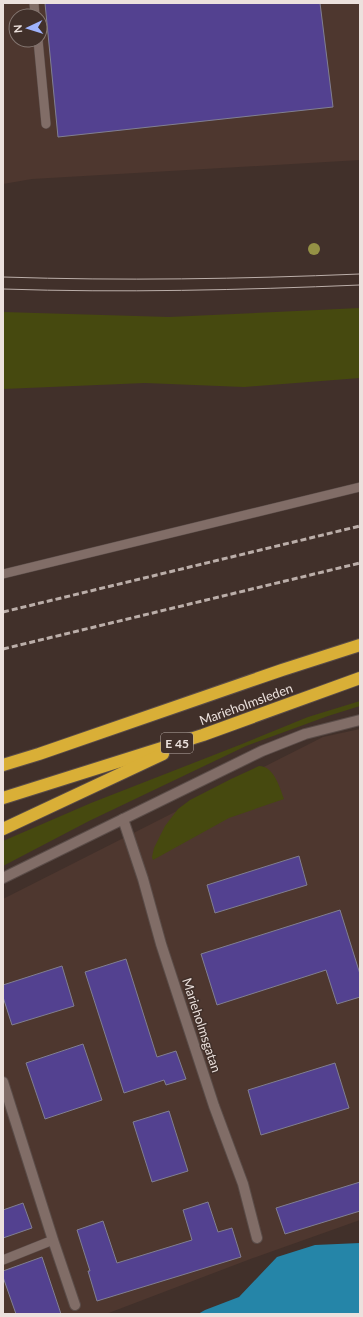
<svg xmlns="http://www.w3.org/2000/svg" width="363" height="1317" font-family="Lato,sans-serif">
<rect width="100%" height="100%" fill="#41302a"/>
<g fill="#4e372f" fill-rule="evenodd">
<path d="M3,3H360V160L32,179L3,184ZM16,16H40V40H16Z"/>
<polygon points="360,729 360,1220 253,1258 106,1314 3,1314 3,899 323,737"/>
</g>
<g fill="#46490f">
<polygon points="360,308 360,378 244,387 145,383 3,389 3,312 169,317"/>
<polygon points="360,701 360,706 328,716 246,746 89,821 3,866 3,841 91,803 242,744 308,717"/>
<path d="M259,766C274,766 280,788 284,799L229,818L153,860L152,857L154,848L165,826L178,809L190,800L231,779Z"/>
</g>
<polygon fill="#2585a8" points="360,1243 360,1314 198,1314 205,1310 239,1297 277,1257 315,1245"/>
<g fill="#534190" stroke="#817f91">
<polygon points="45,3 320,3 333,107 58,137"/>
<polygon points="299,856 307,885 215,913 207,885"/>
<polygon points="340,910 360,974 360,997 337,1004 326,970 217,1005 201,954"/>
<polygon points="126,959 157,1057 176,1051 186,1079 166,1085 164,1080 124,1093 85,972"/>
<polygon points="62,966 74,1006 12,1025 3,997 3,985"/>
<polygon points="83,1044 102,1100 45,1119 26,1063"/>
<polygon points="335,1063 349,1108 261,1135 248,1090"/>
<polygon points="169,1111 188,1171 152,1182 133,1122"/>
<polygon points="360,1182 360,1211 285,1234 276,1208"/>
<polygon points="208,1202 218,1232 232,1228 241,1257 97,1301 88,1271 90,1271 77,1230 103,1221 117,1263 192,1240 183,1210"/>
<polygon points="23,1203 32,1228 3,1238 3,1210"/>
<polygon points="42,1257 61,1314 16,1314 3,1277 3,1271"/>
</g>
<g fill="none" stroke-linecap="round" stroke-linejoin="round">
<defs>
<g id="lane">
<polyline points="34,3 35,16"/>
<polyline points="38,40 46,124"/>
<polyline points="3,574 360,487"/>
<polyline points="3,1260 53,1240"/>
</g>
<g id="street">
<polyline points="123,819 143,879 161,944 214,1106 243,1184 257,1238"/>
<polyline points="3,878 262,751 305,734 360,720"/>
<polyline points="3,1082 53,1240 75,1305"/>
</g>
<g id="highway">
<polyline points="3,765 39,754 282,670 360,645"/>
<polyline points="3,798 203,735 360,678"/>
<polyline points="3,829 163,754"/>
</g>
</defs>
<use href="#lane" stroke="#5a4c48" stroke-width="10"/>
<use href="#street" stroke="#5a4c48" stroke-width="12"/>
<use href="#highway" stroke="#5a4c48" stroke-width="14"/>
<use href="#lane" stroke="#816d67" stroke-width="9"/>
<use href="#street" stroke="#816d67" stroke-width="10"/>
<use href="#highway" stroke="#d9af37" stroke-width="12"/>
<g stroke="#bbaea9" stroke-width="1">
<path d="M3,277C122,281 241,279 360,274"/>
<path d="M3,289C122,293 241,290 360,285"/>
</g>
<g stroke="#bbaea9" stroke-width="3" stroke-dasharray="6 3" stroke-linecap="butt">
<polyline points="3,612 360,526"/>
<polyline points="3,649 360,563"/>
</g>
</g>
<circle fill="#949145" cx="314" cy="249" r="6"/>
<g text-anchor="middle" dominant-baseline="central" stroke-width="3" stroke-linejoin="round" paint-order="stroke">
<rect fill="#41302a" stroke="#b9aca7" stroke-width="1" x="161" y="733" width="32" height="20" rx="3"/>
<g font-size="12" font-weight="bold" fill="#ece1dd">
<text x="177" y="743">E 45</text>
</g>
<g font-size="13" fill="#ece1dd" stroke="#41302a">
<text transform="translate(246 704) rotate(-20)">Marieholmsleden</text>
<text transform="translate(202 1025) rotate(72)">Marieholmsgatan</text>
</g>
</g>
<rect width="363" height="1317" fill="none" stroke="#ece1dd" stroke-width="8"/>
<g transform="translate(28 28) rotate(266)"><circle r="19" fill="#41302a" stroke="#857772"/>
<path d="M0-3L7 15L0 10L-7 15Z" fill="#9fb3fd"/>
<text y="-6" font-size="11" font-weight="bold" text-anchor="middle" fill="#ece1dd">N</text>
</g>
</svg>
